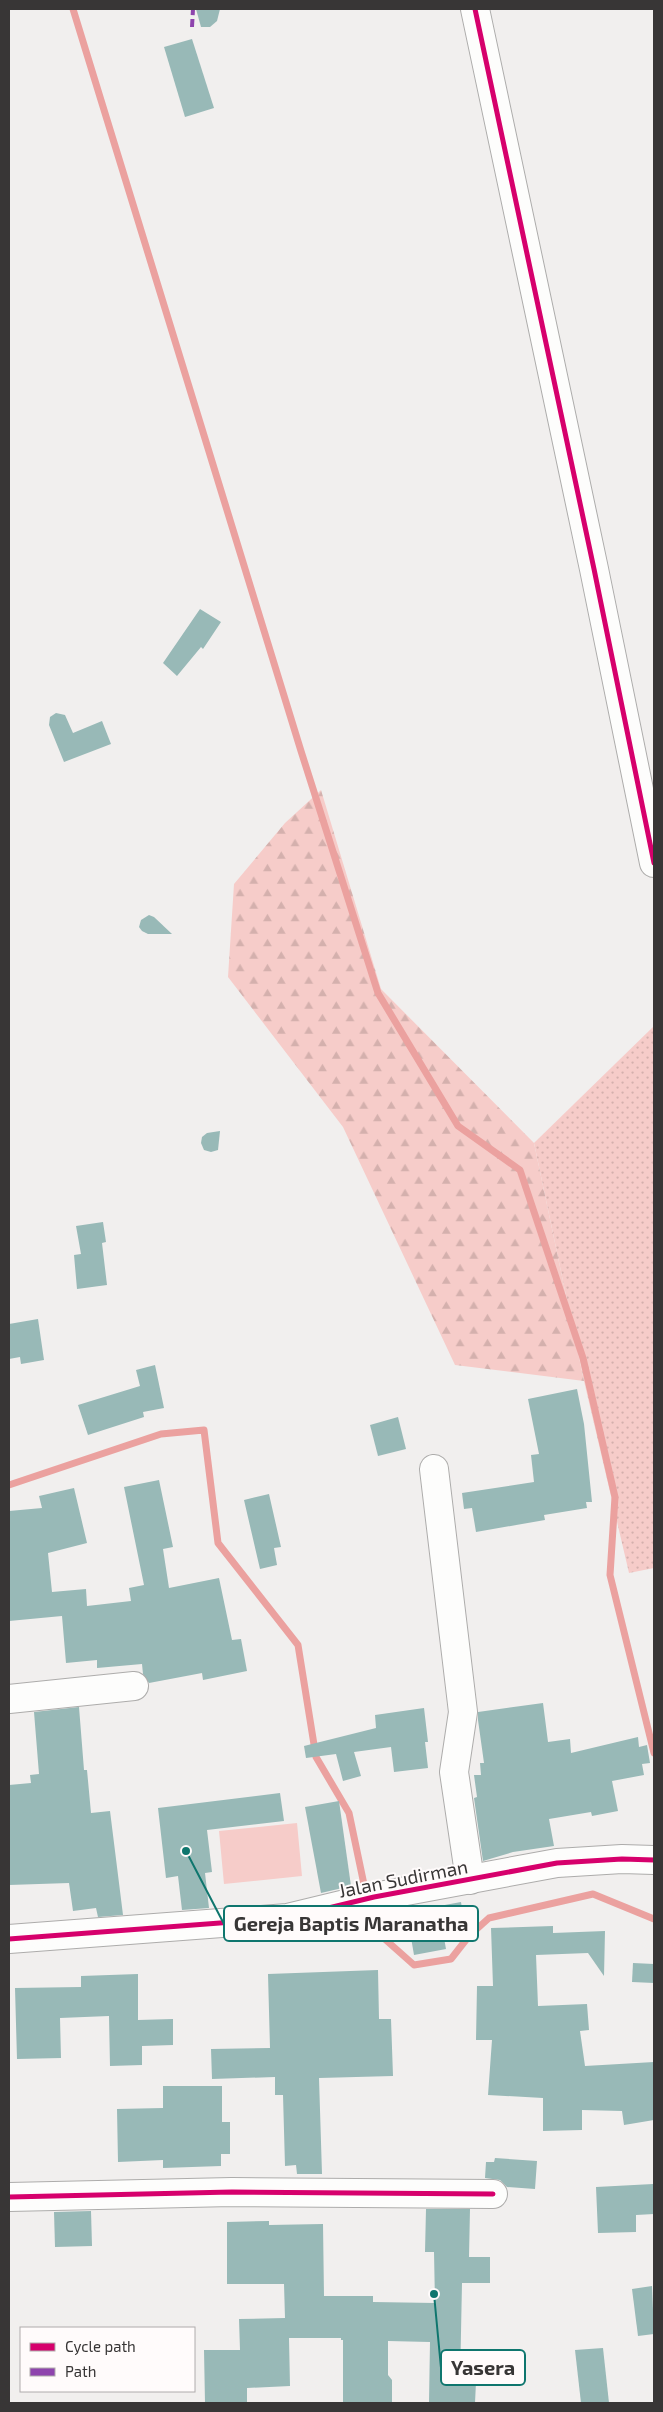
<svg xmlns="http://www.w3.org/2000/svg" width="663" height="2412" font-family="'Exo 2',sans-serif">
<defs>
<pattern id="grass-dots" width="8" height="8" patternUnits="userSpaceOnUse" patternTransform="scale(1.25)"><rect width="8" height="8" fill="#f6ccc9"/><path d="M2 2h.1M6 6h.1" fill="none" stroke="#d4b0ad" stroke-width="1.8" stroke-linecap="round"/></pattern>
<pattern id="forest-firs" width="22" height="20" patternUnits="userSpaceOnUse" patternTransform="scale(1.25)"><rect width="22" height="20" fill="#f6ccc9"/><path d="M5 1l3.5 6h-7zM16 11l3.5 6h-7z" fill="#d4b0ad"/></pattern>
</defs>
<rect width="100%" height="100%" fill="#f1efee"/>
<polygon fill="url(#grass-dots)" points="654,1026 654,1568 629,1573 584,1381 534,1143"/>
<polygon fill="url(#forest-firs)" points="321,790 381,989 534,1143 584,1381 455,1365 343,1127 228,977 234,884 285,823"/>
<polygon fill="#f6ccc9" points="297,1823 302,1876 224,1884 219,1831"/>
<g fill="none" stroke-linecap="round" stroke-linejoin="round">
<g stroke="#eba19f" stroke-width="7">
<polyline points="73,9 301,751 378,993 458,1126 520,1170 583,1358 615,1497 610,1575 654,1753"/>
<polyline points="9,1485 161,1434 204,1430 218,1543 298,1645 316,1757 349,1813 366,1894"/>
<polyline points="367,1905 369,1925 414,1965 451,1959 469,1936 489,1918 593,1894 654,1919"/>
</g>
</g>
<g fill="#98b9b7">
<polygon points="196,9 220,9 217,21 210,27 201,27"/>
<polygon points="192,39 214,108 185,117 164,47"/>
<polygon points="200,609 221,622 203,649 201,647 177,676 163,663"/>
<polygon points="56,713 65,715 73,733 102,721 111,744 64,762 49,725 50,717"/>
<polygon points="149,915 154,917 172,934 148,934 142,931 139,927 141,920"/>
<polygon points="220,1131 218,1150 211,1152 204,1150 201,1143 202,1137 207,1133"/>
<polygon points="103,1222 106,1242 102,1243 107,1285 77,1289 74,1255 81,1254 76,1226"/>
<polygon points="38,1319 44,1360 21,1364 20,1357 9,1359 9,1324"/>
<polygon points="155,1365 164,1408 143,1412 144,1417 88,1435 78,1405 140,1386 136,1370"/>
<polygon points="577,1389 584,1424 592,1502 586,1502 587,1508 544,1515 545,1520 476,1532 472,1508 464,1509 462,1493 534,1482 531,1455 539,1454 528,1399"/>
<polygon points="398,1417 406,1449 378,1456 370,1425"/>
<polygon points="159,1480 173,1547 163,1549 169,1588 219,1578 232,1640 241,1639 247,1671 203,1680 202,1673 149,1683 143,1674 142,1664 97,1668 97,1660 66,1663 62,1616 9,1621 9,1511 42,1508 39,1496 74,1488 87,1543 48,1553 52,1592 86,1589 87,1606 131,1601 129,1588 144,1585 124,1487"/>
<polygon points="269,1494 281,1547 274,1548 277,1565 260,1569 244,1500"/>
<polygon points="543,1703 548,1742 570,1739 571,1753 638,1737 639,1747 647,1745 650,1763 642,1764 644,1775 612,1781 618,1811 592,1816 591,1812 549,1819 554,1846 513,1852 483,1861 474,1798 477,1797 474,1775 481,1775 480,1763 484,1763 478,1720 478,1712"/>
<polygon points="79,1707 84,1770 87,1770 91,1813 110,1811 123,1915 98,1917 96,1908 73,1911 69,1883 9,1885 9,1785 31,1783 30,1775 39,1774 34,1712"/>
<polygon points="424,1708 428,1742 425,1742 428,1768 394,1772 391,1747 354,1752 361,1776 343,1781 336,1754 306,1758 304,1746 376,1728 375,1715"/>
<polygon points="280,1793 284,1821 207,1830 212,1872 205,1873 209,1908 182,1910 178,1876 166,1878 158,1808"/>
<polygon points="339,1801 351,1886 321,1893 305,1807"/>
<polygon points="461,1902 466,1933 444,1938 446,1949 414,1955 409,1926 425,1923 423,1909"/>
<polygon points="553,1926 553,1933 605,1931 604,1976 588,1953 536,1955 538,2006 587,2004 589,2030 580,2031 585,2066 654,2062 654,2120 624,2125 622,2111 582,2110 582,2130 543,2131 543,2098 488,2095 492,2040 476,2040 477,1986 493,1986 491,1928"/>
<polygon points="633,1963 654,1964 654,1983 632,1982"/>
<polygon points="378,1970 379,2019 391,2019 393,2076 319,2078 322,2174 297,2174 296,2165 285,2166 283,2095 275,2095 275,2077 212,2079 211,2049 270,2048 268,1974"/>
<polygon points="138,1974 138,2020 173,2019 173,2045 142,2046 142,2065 110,2066 109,2016 60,2018 61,2058 17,2059 15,1988 81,1987 81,1976"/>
<polygon points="163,2086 222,2086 222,2122 230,2122 230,2154 221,2154 221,2166 163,2168 163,2160 118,2162 117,2109 163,2108"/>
<polygon points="495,2158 537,2161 535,2189 507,2187 500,2180 485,2178 486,2162 494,2162"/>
<polygon points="653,2184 654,2214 636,2215 636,2232 598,2233 596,2187"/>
<polygon points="426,2209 470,2209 469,2257 490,2257 490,2283 462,2283 460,2382 476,2382 475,2403 429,2403 430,2342 388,2341 388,2375 392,2380 392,2403 343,2403 343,2340 341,2340 341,2338 289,2338 290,2386 247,2388 247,2403 205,2403 204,2350 240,2350 239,2319 285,2318 284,2284 227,2284 227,2222 269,2221 269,2225 323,2224 324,2296 373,2296 373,2302 435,2303 434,2252 425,2252"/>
<polygon points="91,2211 92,2246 55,2247 54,2212"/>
<polygon points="652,2286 654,2334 638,2336 632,2289"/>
<polygon points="603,2348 609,2403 581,2403 575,2350"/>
</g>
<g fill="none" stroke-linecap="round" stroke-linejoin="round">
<defs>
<g id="minor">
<polyline points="475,9 594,569 654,863"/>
<polyline points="434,1469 463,1712 454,1772 470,1880"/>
<polyline points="9,1699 134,1686"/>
<polyline points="9,1939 287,1918 374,1897 557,1863 622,1859 654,1860"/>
<polyline points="9,2197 232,2192 493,2194"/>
</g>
</defs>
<use href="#minor" stroke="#adacab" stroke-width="30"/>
<use href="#minor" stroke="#fdfdfc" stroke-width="28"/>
<polyline stroke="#8e44ad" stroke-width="4" stroke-dasharray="8 4" stroke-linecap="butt" points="192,27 193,9"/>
<defs>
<g id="cycleway">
<polyline points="475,9 594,569 654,863"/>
<polyline points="9,1939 287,1918 374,1897 557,1863 622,1859 654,1860"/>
<polyline points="9,2197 232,2192 493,2194"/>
</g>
</defs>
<use href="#cycleway" stroke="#fffbfb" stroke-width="8"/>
<use href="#cycleway" stroke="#d6006c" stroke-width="5"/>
</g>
<g text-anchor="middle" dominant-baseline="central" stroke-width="4" stroke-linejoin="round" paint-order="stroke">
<g font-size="19" fill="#383636" stroke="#fffbfb">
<text transform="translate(403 1878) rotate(-11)">Jalan Sudirman</text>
</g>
</g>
<path fill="none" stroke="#0f766e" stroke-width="2" d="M186 1851L224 1924M434 2294L441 2368"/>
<g fill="#0f766e" stroke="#fffbfb" stroke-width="2">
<circle cx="186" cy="1851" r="5"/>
<circle cx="434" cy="2294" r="5"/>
</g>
<g fill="#fffbfb" stroke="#0f766e" stroke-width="2">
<rect x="224" y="1906" width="254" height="35" rx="5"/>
<rect x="441" y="2350" width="84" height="35" rx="5"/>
</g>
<g font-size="20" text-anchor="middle" font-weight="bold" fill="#383636">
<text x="351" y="1931">Gereja Baptis Maranatha</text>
<text x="483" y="2375">Yasera</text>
</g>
<rect width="663" height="2412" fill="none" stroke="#383636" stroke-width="20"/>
<rect x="20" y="2327" width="175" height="65" fill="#fffbfb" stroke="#afacac"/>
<rect x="30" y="2343" width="25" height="8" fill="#d6006c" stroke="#afacac"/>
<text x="65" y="2352" font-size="15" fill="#383636">Cycle path</text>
<rect x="30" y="2368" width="25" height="8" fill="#8e44ad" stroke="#afacac"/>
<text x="65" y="2377" font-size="15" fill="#383636">Path</text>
</svg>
